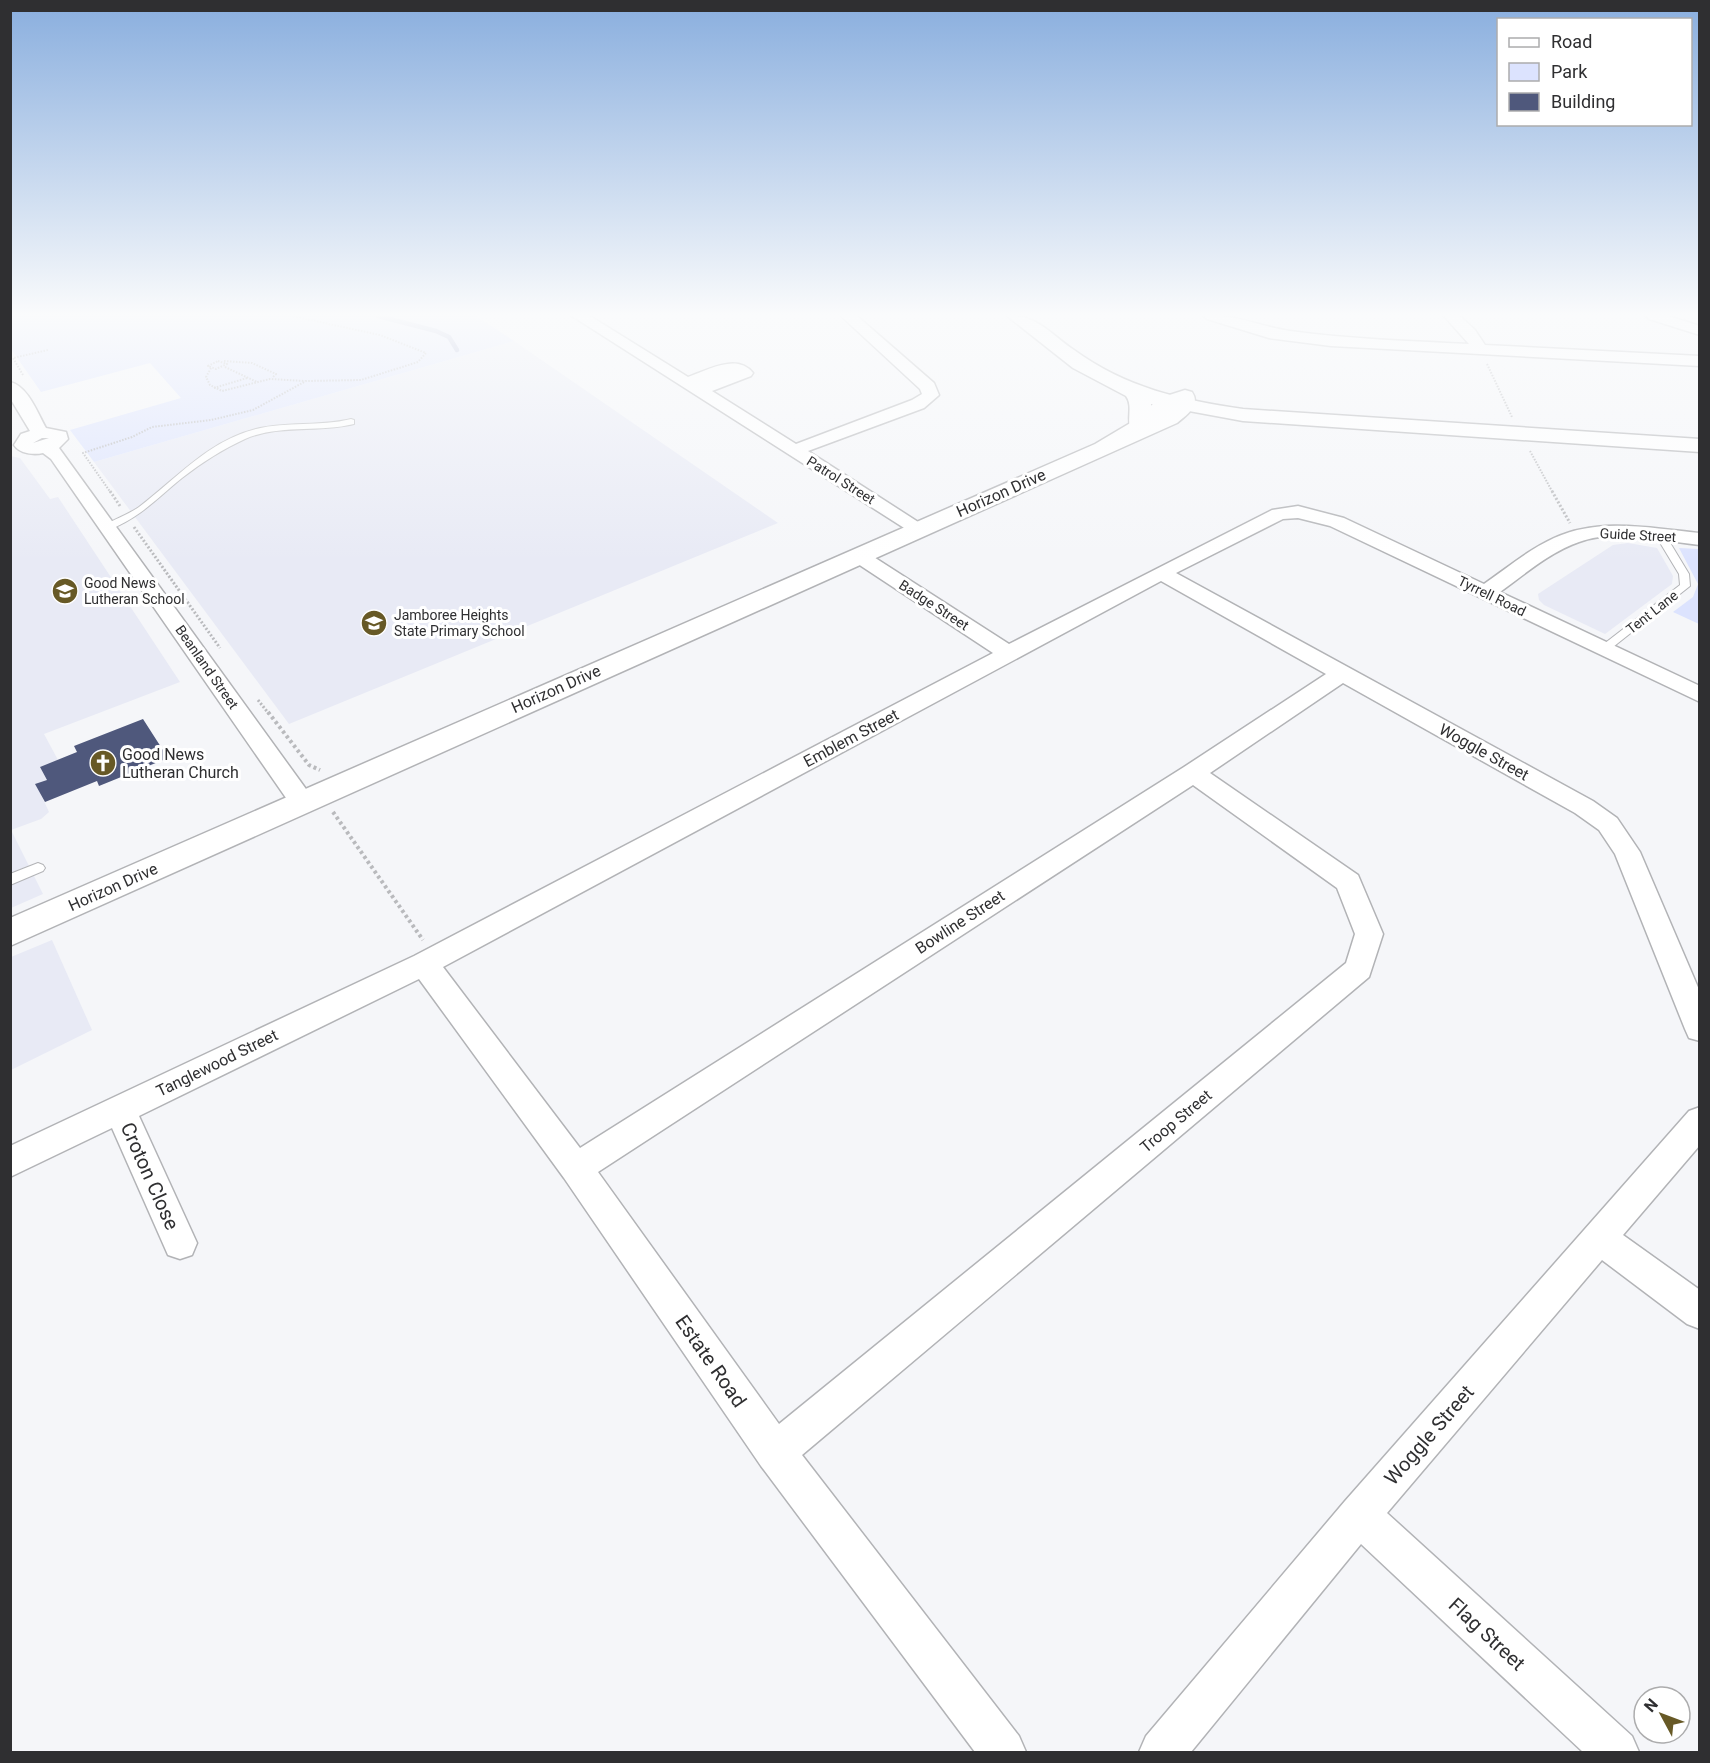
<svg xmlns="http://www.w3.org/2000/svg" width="1710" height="1763" font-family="Roboto,sans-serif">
<rect width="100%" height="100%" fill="#f5f6f9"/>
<g fill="#e8eaf5">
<polygon points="514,341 778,523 289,724 94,462"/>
<polygon points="10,456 20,458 50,499 58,497 180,682 44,734 58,760 40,767 47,780 36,784 49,812 41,819 11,830 43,894 11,908"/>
<polygon points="1628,543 1657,548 1673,576 1672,584 1605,634 1544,605 1539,600 1538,594 1613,545"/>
<polygon points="52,940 92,1030 11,1070 11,957"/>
</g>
<g fill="#dce3fe">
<polygon points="10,316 476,316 514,341 94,462 70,430 181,398 150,363 41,392 11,349"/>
<polygon points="1679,548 1699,549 1699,624 1673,612 1693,597 1698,584"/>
</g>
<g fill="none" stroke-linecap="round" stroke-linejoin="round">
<polyline stroke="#9ba5ce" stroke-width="4.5" points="378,316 436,331 449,337 457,350"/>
</g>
<polygon fill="#4f587c" points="143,719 168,758 99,786 97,781 45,802 35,784 47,780 40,767 77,752 74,746"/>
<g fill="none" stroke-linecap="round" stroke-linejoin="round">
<defs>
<g id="service">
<path d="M351,419L354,420V424C318,433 279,424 245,439C223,449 201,463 182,478C157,498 142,516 111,529L103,527C113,519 128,515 139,507C176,479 208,441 256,429C287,421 319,427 351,419Z"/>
<polygon points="1661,533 1666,536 1689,574 1690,586 1608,651 1600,651 1600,647 1680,585 1679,574 1656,536"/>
<polygon points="38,863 43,865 45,868 43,871 10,885 10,874"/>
</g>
<g id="minor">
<path d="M572,316H590L688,377C708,370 737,353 753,373L751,376L712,391L796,444L912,400L922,394L920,389L841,316H857L934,383L939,395L924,408L808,451L929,529L926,533H912Z"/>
<path d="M1204,316C1233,313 1261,327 1290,331C1349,339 1409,341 1469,344L1444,316H1460L1475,330L1485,345L1700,356V366L1331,346L1269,338L1207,319Z"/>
<polygon points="1646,316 1668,316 1700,326 1700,335 1649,319"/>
<path d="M10,382C28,386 38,414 46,428L66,432L68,439L59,448L311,796L315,802L311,808L302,811L293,808L51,459L43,453C34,455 20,454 14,445L21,434L30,431L10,398ZM42,438H49L33,443Z"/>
<path d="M1298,506L1344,518L1484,584C1507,568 1528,550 1554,538C1599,517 1651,528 1700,533V545C1662,541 1615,529 1579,542C1550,552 1525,574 1500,592L1700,686V702L1330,526L1298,518L1283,519L1176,573L1593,801L1617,818L1640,852L1700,992V1041L1689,1038L1685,1029L1615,854L1599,830L1575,813L1343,683L1210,773L1358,875L1383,934L1369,977L802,1455L1019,1736L1026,1752H975L761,1466L564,1178L419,979L139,1116L197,1243L192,1255L180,1259L168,1255L112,1128L10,1177V1146L414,956L993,653L852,560L849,556L852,552H866L1009,644L1272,510ZM1161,581L1326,674L1184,767L580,1148L443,967ZM1193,785L1337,888L1355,934L1346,963L779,1424L598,1172Z"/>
<polygon points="1700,1107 1700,1145 1623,1235 1700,1290 1700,1329 1687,1324 1602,1260 1387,1513 1632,1736 1639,1752 1583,1752 1361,1544 1191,1752 1139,1752 1146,1736 1345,1501 1689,1111"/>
</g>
<path id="tertiary" d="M1185,390L1192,392C1201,405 1187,415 1177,423L10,946V918L1095,444L1132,422L1160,398Z"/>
<path id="secondary" d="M1007,316C1035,313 1052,335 1074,350C1126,388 1181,400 1243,409L1700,439V452L1243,421L1151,404V427L1148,432H1132C1125,421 1134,407 1126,396L1073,368Z"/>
</defs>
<use href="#service" stroke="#b2b3b6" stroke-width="2"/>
<use href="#minor" stroke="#b2b3b6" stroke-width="3"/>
<use href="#tertiary" stroke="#b2b3b6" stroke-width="3"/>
<use href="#secondary" stroke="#b2b3b6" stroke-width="3"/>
<g stroke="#b9babd" stroke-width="2" stroke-dasharray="1.5 1.5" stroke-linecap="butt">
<polygon points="218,361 227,364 216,369 208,366"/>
<polyline points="224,361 252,363 276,374 272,378"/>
<polyline points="1487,364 1512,417"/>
<polyline points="225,367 257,382"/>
<polyline points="211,368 206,377 210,385 222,391 270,379 305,381"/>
<polyline points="23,375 13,358 48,350"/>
<polyline points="214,388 247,378"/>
<polyline points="1530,451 1553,493"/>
<polyline points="111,493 83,453 132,437 152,427 211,420 253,410 306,381 361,380 418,362 426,353 380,335 292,316"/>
</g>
<g stroke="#b9babd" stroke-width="3" stroke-dasharray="2 2" stroke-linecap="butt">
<polyline points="110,491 120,506"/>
<polyline points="1552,491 1570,523"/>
<polyline points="134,527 220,648"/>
<polyline points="258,700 269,714"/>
</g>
<g stroke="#b9babd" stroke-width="4" stroke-dasharray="3 3" stroke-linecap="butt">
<polyline points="268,712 309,765 320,770"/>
<polyline points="333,812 423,940"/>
</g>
<use href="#service" fill="#fff" fill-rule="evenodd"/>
<use href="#minor" fill="#fff" fill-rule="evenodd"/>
<use href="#tertiary" fill="#fff" fill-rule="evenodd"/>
<use href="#secondary" fill="#fff" fill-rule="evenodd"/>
</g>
<linearGradient id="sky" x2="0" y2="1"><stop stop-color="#89aede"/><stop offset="0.56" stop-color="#fafbfc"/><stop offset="1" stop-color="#fafbfc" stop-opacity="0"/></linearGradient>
<rect width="1710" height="562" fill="url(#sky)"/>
<defs>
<symbol id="school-disc" viewBox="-11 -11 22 22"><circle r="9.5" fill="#675926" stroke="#fff"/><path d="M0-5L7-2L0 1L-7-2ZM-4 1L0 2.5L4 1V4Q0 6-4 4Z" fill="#fff"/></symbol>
<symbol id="church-disc" viewBox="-11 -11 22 22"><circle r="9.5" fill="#675926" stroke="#fff"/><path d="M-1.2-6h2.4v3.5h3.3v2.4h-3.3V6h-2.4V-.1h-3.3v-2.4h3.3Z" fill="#fff"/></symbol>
</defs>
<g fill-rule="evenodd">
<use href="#school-disc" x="50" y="576" width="30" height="30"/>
<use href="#school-disc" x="359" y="608" width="30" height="30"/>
<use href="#church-disc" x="88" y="748" width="30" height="30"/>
</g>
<g text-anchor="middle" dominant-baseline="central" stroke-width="6" stroke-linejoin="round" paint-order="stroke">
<g font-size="14" fill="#2f2f31" stroke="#fff">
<text transform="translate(841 480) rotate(32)">Patrol Street</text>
<text transform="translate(1638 535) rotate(3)">Guide Street</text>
<text transform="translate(1492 596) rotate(26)">Tyrrell Road</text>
<text transform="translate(934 605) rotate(33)">Badge Street</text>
<text transform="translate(1652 612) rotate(-38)">Tent Lane</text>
<text transform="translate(207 667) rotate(55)">Beanland Street</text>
</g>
<g font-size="14" fill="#2f2f31" stroke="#fff" text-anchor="start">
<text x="84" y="583">Good News<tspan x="84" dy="16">Lutheran School</tspan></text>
<text x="394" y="615">Jamboree Heights<tspan x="394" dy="16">State Primary School</tspan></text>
</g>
<g font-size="16" fill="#2f2f31" stroke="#fff">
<text transform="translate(1001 493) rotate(-24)">Horizon Drive</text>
<text transform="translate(556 689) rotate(-24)">Horizon Drive</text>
<text transform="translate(851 738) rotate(-28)">Emblem Street</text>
<text transform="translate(1484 752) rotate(29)">Woggle Street</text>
<text transform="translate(113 887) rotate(-24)">Horizon Drive</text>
<text transform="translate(960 922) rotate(-33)">Bowline Street</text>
<text transform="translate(217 1063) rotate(-26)">Tanglewood Street</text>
<text transform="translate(1176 1121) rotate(-40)">Troop Street</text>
</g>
<g font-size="16" fill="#2f2f31" stroke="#fff" text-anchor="start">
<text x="122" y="754">Good News<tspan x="122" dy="18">Lutheran Church</tspan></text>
</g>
<g font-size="20" fill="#2f2f31" stroke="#fff">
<text transform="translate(150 1176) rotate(66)">Croton Close</text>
<text transform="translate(711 1361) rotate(55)">Estate Road</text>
<text transform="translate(1429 1435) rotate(-49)">Woggle Street</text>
<text transform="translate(1487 1634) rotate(43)">Flag Street</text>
</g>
</g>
<rect width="1710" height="1763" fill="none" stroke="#2f2f31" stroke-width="24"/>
<rect x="1497" y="18" width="195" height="108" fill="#ffffff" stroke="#acacad" stroke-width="1.5"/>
<rect x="1509" y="38" width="30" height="9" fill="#ffffff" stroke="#acacad" stroke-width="1.5"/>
<text x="1551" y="48" font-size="18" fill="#2f2f31">Road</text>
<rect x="1509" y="63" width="30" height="18" fill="#dce3fe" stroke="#acacad" stroke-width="1.5"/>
<text x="1551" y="78" font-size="18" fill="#2f2f31">Park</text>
<rect x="1509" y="93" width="30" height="18" fill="#4f587c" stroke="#acacad" stroke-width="1.5"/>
<text x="1551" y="108" font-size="18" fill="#2f2f31">Building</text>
<g transform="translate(1662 1715) rotate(311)"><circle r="28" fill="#ffffff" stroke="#acacad" stroke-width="1.5"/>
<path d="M0-4.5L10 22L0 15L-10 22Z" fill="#675926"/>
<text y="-9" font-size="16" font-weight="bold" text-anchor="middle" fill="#2f2f31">N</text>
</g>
</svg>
